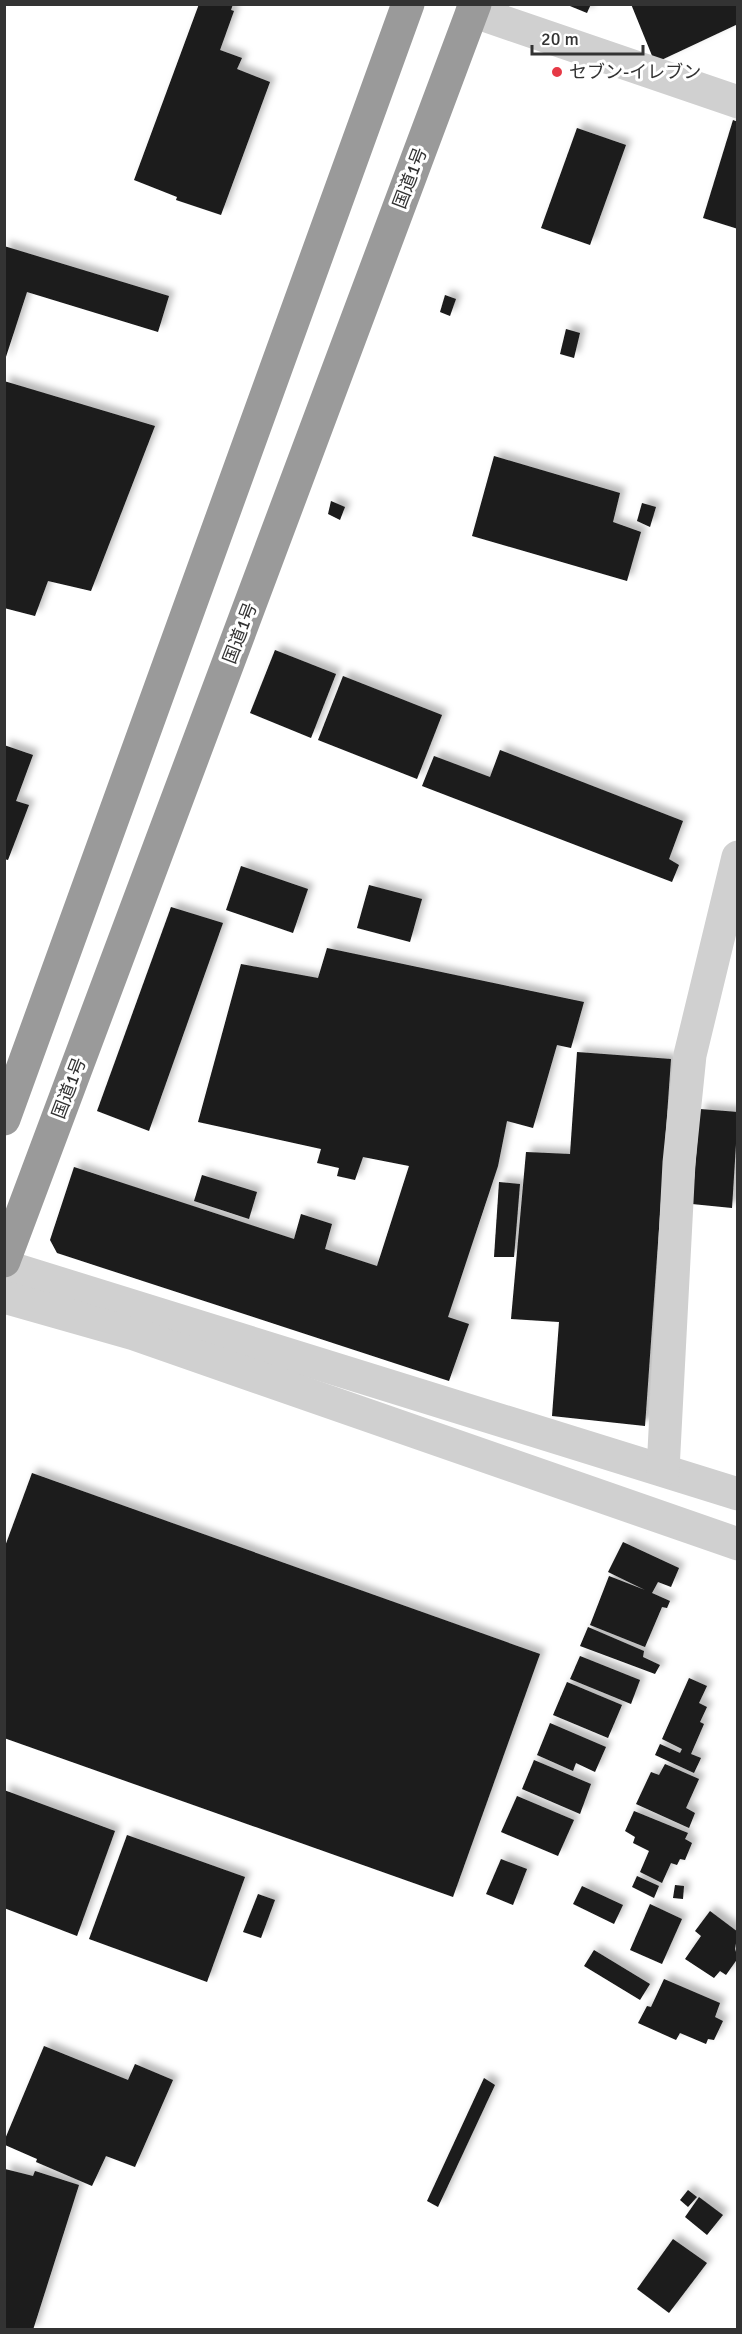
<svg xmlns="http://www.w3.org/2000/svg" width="742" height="2334" font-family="Signika,'Noto Sans JP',sans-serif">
<defs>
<filter id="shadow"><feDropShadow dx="5.5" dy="-5.5" stdDeviation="3" flood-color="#0004"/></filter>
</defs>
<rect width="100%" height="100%" fill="#fff"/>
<g fill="#1a1a1a" filter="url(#shadow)">
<polygon points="199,4 233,4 231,10 234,11 220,50 242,58 237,69 270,82 221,215 176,200 177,197 134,180"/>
<polygon points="565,4 591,4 587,13"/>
<polygon points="631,4 738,4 738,24 655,63"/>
<polygon points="733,120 738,122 738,229 703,218"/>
<polygon points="577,128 626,145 590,245 541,228"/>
<polygon points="4,246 169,296 158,332 27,292 4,363"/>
<polygon points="445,295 456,299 450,316 440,312"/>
<polygon points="566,329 580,333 574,358 560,354"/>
<polygon points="4,381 155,426 91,591 48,581 35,616 4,608"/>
<polygon points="494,456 620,493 613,522 641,532 627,581 472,536"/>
<polygon points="331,501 345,507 340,520 328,514"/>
<polygon points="642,503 656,507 650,527 637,521"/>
<polygon points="275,650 336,674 311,738 250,713"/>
<polygon points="343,676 442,715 417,779 318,740"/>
<polygon points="4,745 33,755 16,801 29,805 8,860 4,859"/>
<polygon points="500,750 683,821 669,859 679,865 672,882 422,786 434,756 490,777"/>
<polygon points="241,866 308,889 293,933 226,910"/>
<polygon points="369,885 422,899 410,942 357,928"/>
<polygon points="171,907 223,923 149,1131 97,1111"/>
<polygon points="327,948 584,1002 571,1048 557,1045 533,1128 507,1121 498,1166 448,1317 469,1324 449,1381 57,1253 50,1240 74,1167 294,1239 301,1214 332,1224 325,1249 377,1266 409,1166 363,1157 355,1180 337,1176 339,1168 317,1163 321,1149 198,1122 241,964 318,978"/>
<polygon points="577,1052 671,1059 645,1426 552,1416 559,1322 511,1319 526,1152 570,1154"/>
<polygon points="700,1109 738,1112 732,1208 692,1204"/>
<polygon points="202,1175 257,1192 249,1219 194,1201"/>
<polygon points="499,1182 520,1184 514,1257 494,1257"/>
<polygon points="32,1473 540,1654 453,1897 4,1738 4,1549"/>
<polygon points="623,1542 679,1568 671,1587 658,1582 652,1593 670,1601 667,1608 662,1607 645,1647 590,1625 609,1576 645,1590 608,1572"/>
<polygon points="588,1627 644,1651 643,1657 660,1665 655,1674 580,1646"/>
<polygon points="580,1656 640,1680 631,1704 570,1679"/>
<polygon points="689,1678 707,1686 699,1703 707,1707 700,1722 704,1724 691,1754 701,1758 694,1773 655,1755 660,1744 680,1753 682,1749 662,1739"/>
<polygon points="567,1682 622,1705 608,1738 553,1715"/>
<polygon points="550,1723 606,1747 595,1772 576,1763 573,1771 537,1755"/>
<polygon points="534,1760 591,1784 580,1814 522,1789"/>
<polygon points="665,1764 699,1779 686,1808 695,1813 689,1828 636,1804 651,1772 659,1775"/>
<polygon points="4,1790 115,1831 77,1936 4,1908"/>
<polygon points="517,1796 574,1820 558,1856 501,1832"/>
<polygon points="634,1811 688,1833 685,1839 692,1843 685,1860 680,1859 677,1865 671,1863 662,1883 640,1872 649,1851 633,1843 635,1837 625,1831"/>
<polygon points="127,1835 245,1877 207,1982 89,1939"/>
<polygon points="501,1859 527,1869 513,1905 486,1894"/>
<polygon points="637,1876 659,1886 654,1898 632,1887"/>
<polygon points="675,1885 684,1886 683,1899 673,1898"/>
<polygon points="582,1886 623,1905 614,1924 573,1904"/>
<polygon points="258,1894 275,1900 261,1938 243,1932"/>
<polygon points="650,1904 682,1919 662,1964 630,1950"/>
<polygon points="710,1911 738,1932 735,1949 738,1958 726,1975 720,1971 714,1978 685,1959 701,1936 695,1931"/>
<polygon points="594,1950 650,1984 640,2000 584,1966"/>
<polygon points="664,1979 720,2003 715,2017 723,2021 714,2040 708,2039 706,2044 680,2033 676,2040 638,2023 647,2006 651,2007"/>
<polygon points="44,2046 128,2080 135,2064 173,2080 135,2167 106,2156 92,2186 36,2162 37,2159 5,2145 5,2139"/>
<polygon points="484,2078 495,2085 438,2207 427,2201"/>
<polygon points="5,2169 33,2176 35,2171 79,2185 33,2330 5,2330"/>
<polygon points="688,2190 697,2197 688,2207 680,2200"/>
<polygon points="699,2197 723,2215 707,2235 685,2217"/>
<polygon points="673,2239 707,2263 669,2313 637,2289"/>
</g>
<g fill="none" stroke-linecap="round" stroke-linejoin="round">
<g stroke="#d0d0d0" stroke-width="33">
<polyline points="472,11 738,102"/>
<polyline points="4,1266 738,1494"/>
<polyline points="4,1297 134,1334 738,1544"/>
<polyline points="663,1470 679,1163 690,1055 738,857"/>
</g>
<g stroke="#9a9a9a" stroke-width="33">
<polyline points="4,1119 408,4"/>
<polyline points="4,1261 475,4"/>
</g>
</g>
<circle fill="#e63946" stroke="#fff" stroke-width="2" cx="557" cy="72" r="6"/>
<g text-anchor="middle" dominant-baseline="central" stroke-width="6" stroke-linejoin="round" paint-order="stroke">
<g font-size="18" fill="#333" stroke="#fff" text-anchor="start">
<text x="569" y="72">セブン-イレブン</text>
</g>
<g font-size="18" fill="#333" stroke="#fff">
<text transform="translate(410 178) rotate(-69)">国道1号</text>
<text transform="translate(240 633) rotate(-69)">国道1号</text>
<text transform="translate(69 1088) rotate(-69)">国道1号</text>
</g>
</g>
<rect width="742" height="2334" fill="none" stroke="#333333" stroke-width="12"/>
<path d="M532 45v9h111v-9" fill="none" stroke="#333333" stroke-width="3"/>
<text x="541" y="45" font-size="18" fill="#333333" stroke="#ffffff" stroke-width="4.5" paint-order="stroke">20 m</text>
</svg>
